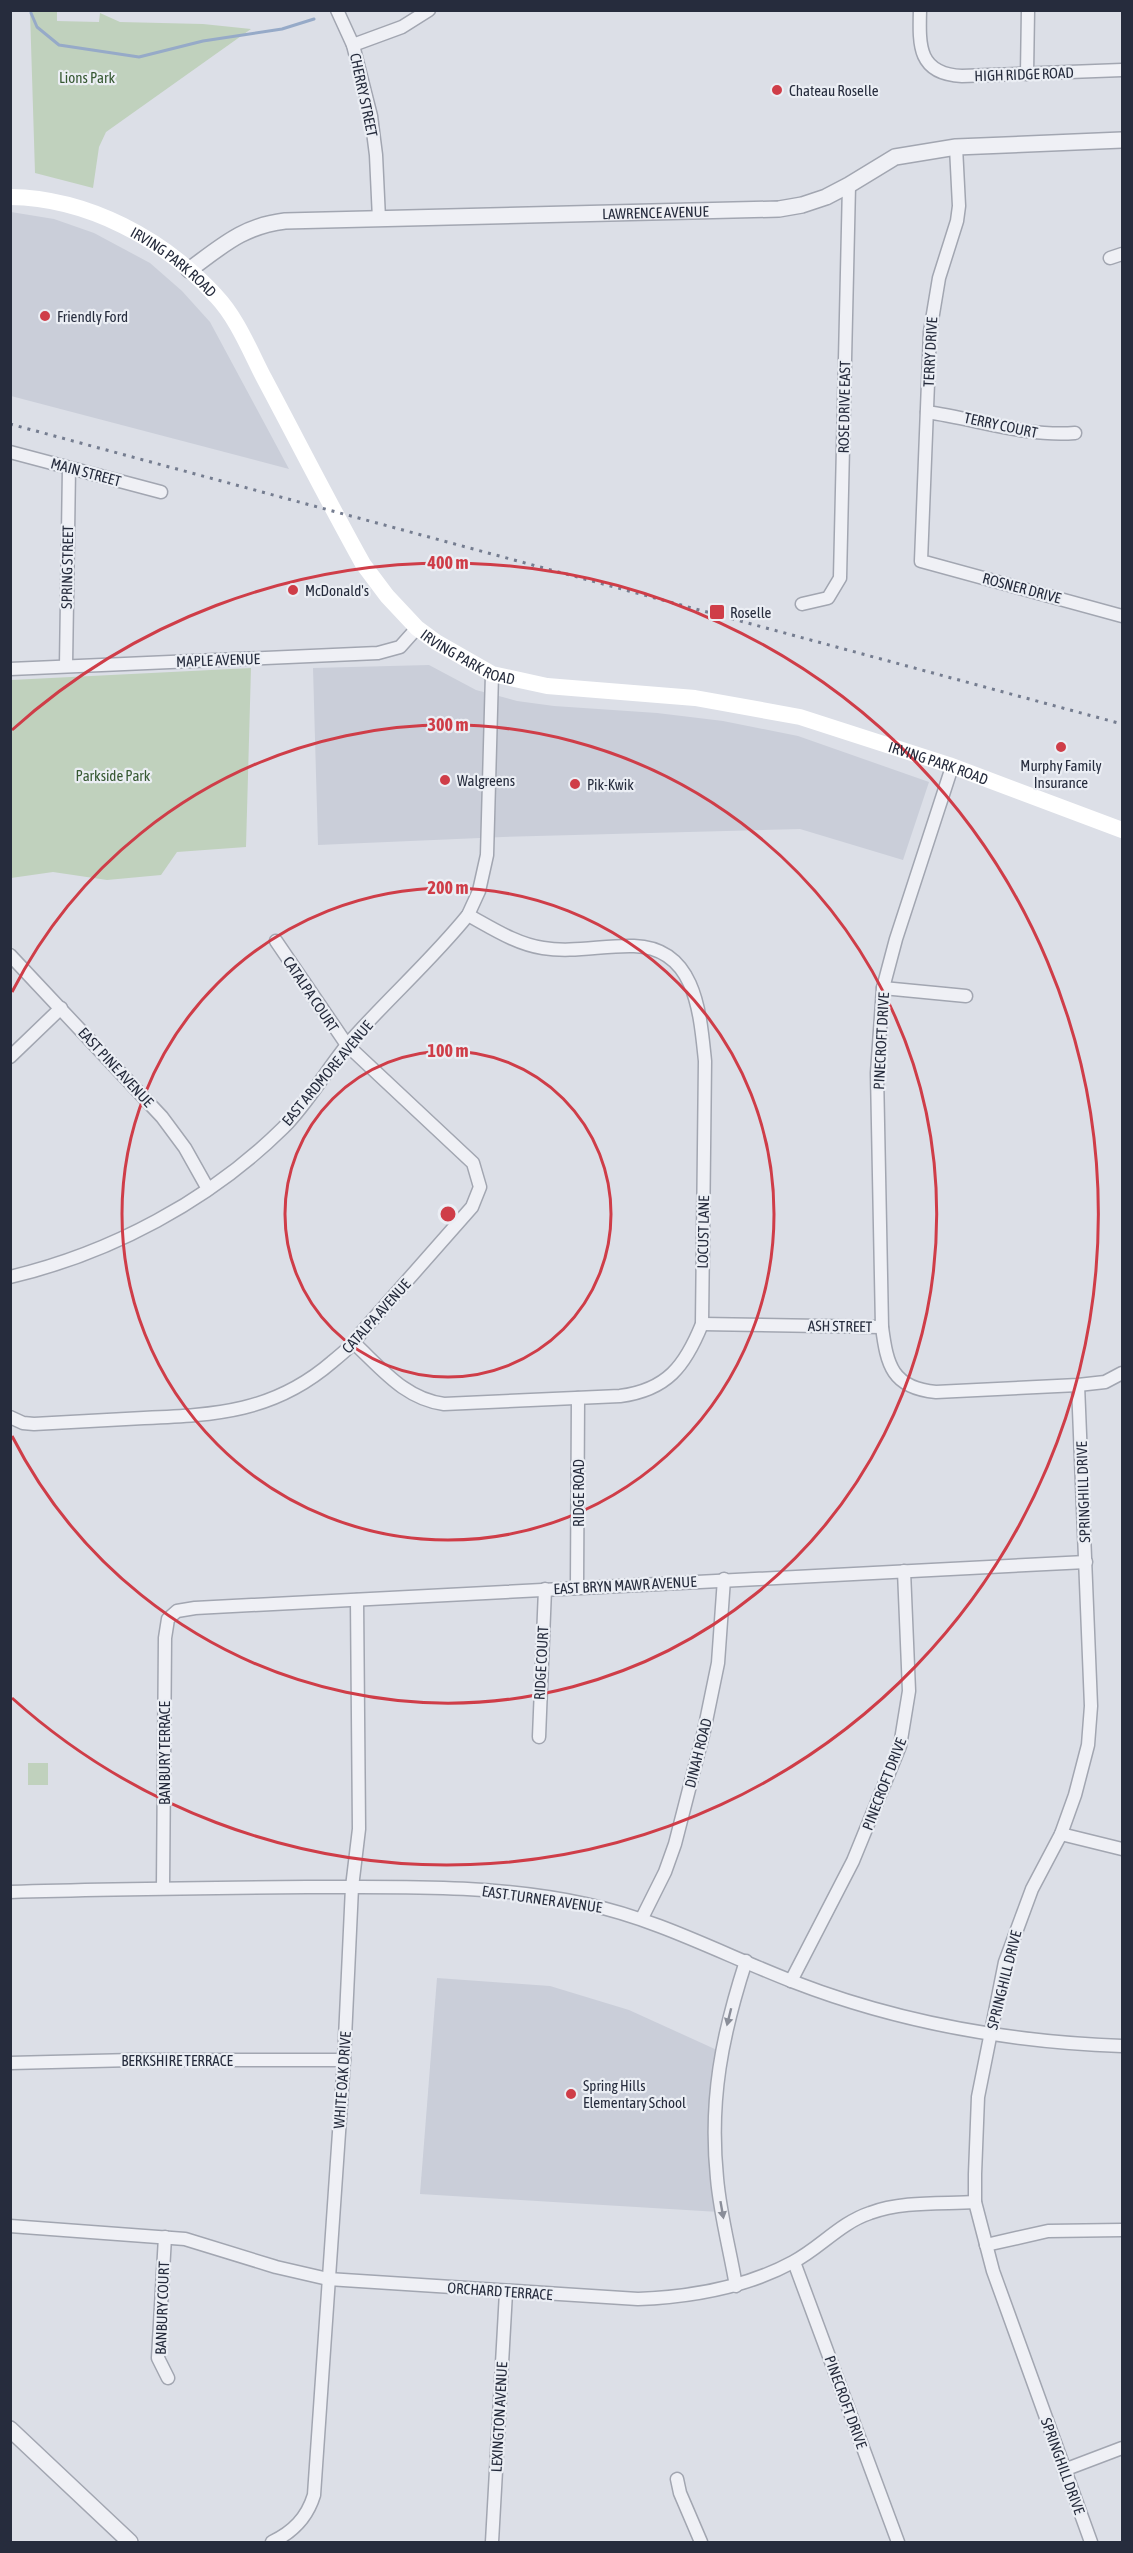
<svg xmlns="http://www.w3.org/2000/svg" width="1133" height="2553" font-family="'Asap Condensed',sans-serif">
<rect width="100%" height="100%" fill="#dcdfe7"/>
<g fill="#caced9">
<polygon points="11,212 54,219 94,233 150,263 182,291 210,322 289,469 11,396"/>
<polygon points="429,665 476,690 517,701 554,706 657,713 723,721 798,736 929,782 903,860 800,829 503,837 318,845 313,668"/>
<polygon points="437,1978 550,1986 629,2010 717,2050 719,2212 420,2194"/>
</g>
<g fill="#c0d1bd">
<polygon points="30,11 57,11 57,21 99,22 100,13 120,22 203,24 251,29 106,132 99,147 93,188 35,173"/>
<polygon points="251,668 246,847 177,852 161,875 107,880 53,872 11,878 11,680"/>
<rect x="28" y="1763" width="20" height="22"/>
</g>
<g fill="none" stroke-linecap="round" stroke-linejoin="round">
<polyline stroke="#96aac8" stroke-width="3" points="31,13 37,27 59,45 139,57 203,41 282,29 314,19"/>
<defs>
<g id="minor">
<polyline points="337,10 353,45 371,116 376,155 379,219"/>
<path d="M920,10C919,46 918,74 962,76L1122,70"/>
<polyline points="353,45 402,27 429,10"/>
<polyline points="1027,74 1028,10"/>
<polyline points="956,147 959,206 957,221 939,278 930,332 921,561 1122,616"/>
<polyline points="1110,258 1122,254"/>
<path d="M927,412C976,419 1026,437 1075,433"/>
<polyline points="10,452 161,492"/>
<polyline points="802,604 828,598 840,578 849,185"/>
<polyline points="66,666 69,468"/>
<polyline points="10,669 378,653 400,647 417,628"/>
<path d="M952,767L896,939L883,988L877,1073L882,1327C887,1365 892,1388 936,1392L1078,1385L1105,1382L1122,1373"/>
<polyline points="10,955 162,1117 185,1148 208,1189"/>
<polyline points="883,988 966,996"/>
<polyline points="10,1057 61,1008"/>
<path d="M10,1277C111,1253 209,1201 283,1128C308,1103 325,1072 347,1045C386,1000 431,961 468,915L479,891L487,855L492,674"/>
<polyline points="702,1324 882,1327"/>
<path d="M354,1343C382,1369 405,1399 444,1404L620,1396C667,1390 685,1366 702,1324L705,1061C700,1013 696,948 634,946C604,945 573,953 543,948C516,944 492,928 468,915"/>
<polyline points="1078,1385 1091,1706 1088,1745 1075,1795 1061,1834 1032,1889 1005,1962 978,2097 975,2174 975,2202 993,2271 1091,2542"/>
<path d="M10,1417L23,1423L34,1424C71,1422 107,1420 144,1418C216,1415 274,1412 332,1362C343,1353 353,1345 361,1333L472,1207L480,1187L473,1163L347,1045L276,941"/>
<polyline points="577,1587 578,1398"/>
<polyline points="539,1737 545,1589"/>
<polyline points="1061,1834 1122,1849"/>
<polyline points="163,1888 165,1638 168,1619 177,1611 195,1608 1086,1562"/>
<path d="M10,1892C109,1889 208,1888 307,1887C400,1887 495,1884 586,1904C660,1920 724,1955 794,1982C900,2023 1009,2042 1122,2046"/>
<polyline points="642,1918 665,1872 675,1844 704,1731 718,1663 724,1579"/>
<polyline points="791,1981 853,1861 900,1746 909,1691 904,1571"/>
<polyline points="10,2063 133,2060 344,2060"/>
<path d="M10,2226L185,2239L276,2267L328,2279L638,2299C692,2297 745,2288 793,2262C820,2248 840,2223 870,2213C902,2201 941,2204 975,2202"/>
<polyline points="165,2237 158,2358 168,2378"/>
<polyline points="986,2245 1048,2231 1122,2230"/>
<polyline points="794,2262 898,2542"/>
<path d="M736,2286C730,2250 720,2214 717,2178C709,2100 722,2035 746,1961"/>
<polyline points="1064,2470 1122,2448"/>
<polyline points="677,2479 680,2493 701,2542"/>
<path d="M272,2542C293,2532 307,2518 314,2495L344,2060L352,1887L359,1829L357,1600"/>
<polyline points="492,2542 506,2292"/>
</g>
<g id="tertiary">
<path id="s1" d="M189,270C222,246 243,226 285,221L779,209L802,205L826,197L849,185L895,157L956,147L1122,140"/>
<polyline points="10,2429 130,2542"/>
</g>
</defs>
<use href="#minor" stroke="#a2a6b1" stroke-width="15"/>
<use href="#tertiary" stroke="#a2a6b1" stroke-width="18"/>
<use href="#minor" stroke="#eff0f5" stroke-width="12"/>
<use href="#tertiary" stroke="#eff0f5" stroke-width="15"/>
<path stroke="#fff" stroke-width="16" id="s2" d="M10,197C88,198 164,239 216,296C237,318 250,351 264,378C297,440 329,503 363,564L387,596L417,628L436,642L492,674L547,686L695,698L800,717L949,765L1122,830"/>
<polyline stroke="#757d90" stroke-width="3" stroke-dasharray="3 6" stroke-linecap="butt" points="10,424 1122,724"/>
</g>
<defs><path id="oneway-solid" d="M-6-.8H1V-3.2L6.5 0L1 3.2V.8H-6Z" transform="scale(1.5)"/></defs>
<g fill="#8a8e99">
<use href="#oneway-solid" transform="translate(729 2017) rotate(104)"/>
<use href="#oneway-solid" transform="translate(722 2210) rotate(80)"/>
</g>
<g fill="none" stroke="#cf3d48" stroke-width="3">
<circle cx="448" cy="1214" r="163"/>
<circle cx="448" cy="1214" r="326"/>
<path d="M12 992A489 489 0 1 1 12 1436"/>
<path d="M12 730A651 651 0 1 1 12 1698"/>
</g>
<g fill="#cf3d48" stroke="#ebeef4" stroke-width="2">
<circle cx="777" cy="90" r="6"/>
<circle cx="45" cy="316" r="6"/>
<circle cx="293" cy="590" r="6"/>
<rect x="709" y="604" width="16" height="16" rx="3"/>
<circle cx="1061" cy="747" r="6"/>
<circle cx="445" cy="780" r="6"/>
<circle cx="575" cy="784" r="6"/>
<circle cx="571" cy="2094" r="6"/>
</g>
<g text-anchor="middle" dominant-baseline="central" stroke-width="4.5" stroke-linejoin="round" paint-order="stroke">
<g font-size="15" fill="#262c3d" stroke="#ebeef4">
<text transform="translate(1024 74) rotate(-2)">HIGH RIDGE ROAD</text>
<text transform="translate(364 95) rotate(78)">CHERRY STREET</text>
<text stroke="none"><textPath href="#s1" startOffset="480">LAWRENCE AVENUE</textPath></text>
<text stroke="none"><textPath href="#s2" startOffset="180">IRVING PARK ROAD</textPath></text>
<text transform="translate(930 352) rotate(-87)">TERRY DRIVE</text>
<text transform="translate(844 407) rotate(-89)">ROSE DRIVE EAST</text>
<text transform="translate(1001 425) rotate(12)">TERRY COURT</text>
<text transform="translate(86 472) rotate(15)">MAIN STREET</text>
<text transform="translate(67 567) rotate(-89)">SPRING STREET</text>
<text transform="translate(1022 588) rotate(15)">ROSNER DRIVE</text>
<text stroke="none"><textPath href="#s2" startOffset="684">IRVING PARK ROAD</textPath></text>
<text transform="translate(218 660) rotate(-2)">MAPLE AVENUE</text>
<text stroke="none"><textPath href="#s2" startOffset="1170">IRVING PARK ROAD</textPath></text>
<text transform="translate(311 994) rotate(56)">CATALPA COURT</text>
<text transform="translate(881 1041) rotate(-87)">PINECROFT DRIVE</text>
<text transform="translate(116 1067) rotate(47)">EAST PINE AVENUE</text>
<text transform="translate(327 1073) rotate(-50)">EAST ARDMORE AVENUE</text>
<text transform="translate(703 1232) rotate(-89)">LOCUST LANE</text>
<text transform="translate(376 1316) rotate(-48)">CATALPA AVENUE</text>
<text transform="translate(840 1326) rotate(1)">ASH STREET</text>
<text transform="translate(1083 1492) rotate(-92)">SPRINGHILL DRIVE</text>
<text transform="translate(578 1493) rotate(-90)">RIDGE ROAD</text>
<text transform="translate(625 1585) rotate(-3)">EAST BRYN MAWR AVENUE</text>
<text transform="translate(541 1663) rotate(-87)">RIDGE COURT</text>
<text transform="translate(164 1753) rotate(-90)">BANBURY TERRACE</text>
<text transform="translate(698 1753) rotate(-76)">DINAH ROAD</text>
<text transform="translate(884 1784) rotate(-69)">PINECROFT DRIVE</text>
<text transform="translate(542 1899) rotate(8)">EAST TURNER AVENUE</text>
<text transform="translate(1004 1980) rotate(-76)">SPRINGHILL DRIVE</text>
<text x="177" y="2060">BERKSHIRE TERRACE</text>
<text transform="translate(342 2080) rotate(-86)">WHITE OAK DRIVE</text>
<text transform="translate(500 2291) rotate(4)">ORCHARD TERRACE</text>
<text transform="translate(162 2308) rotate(-88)">BANBURY COURT</text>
<text transform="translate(846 2402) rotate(70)">PINECROFT DRIVE</text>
<text transform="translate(499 2417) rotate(-87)">LEXINGTON AVENUE</text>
<text transform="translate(1063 2466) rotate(70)">SPRINGHILL DRIVE</text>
</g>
<g font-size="15" fill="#375933" stroke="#ebeef4">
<text x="87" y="77">Lions Park</text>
<text x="113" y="775">Parkside Park</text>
</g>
<g font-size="15" fill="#262c3d" stroke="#ebeef4" text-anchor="start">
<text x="789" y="90">Chateau Roselle</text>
<text x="57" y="316">Friendly Ford</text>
<text x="305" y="590">McDonald's</text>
<text x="730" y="612">Roselle</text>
<text x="1061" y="765" text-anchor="middle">Murphy Family<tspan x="1061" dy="17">Insurance</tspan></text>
<text x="457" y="780">Walgreens</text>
<text x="587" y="784">Pik-Kwik</text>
<text x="583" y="2085">Spring Hills<tspan x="583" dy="17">Elementary School</tspan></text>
</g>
</g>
<circle cx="448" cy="1214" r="9" fill="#cf3d48" stroke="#ebeef4" stroke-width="3"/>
<g font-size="18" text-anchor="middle" font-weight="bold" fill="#cf3d48" stroke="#ebeef4" stroke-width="4.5" stroke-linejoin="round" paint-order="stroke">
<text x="448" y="569">400 m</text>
<text x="448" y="731">300 m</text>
<text x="448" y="894">200 m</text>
<text x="448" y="1057">100 m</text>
</g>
<rect width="1133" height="2553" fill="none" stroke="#262c3d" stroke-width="24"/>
</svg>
